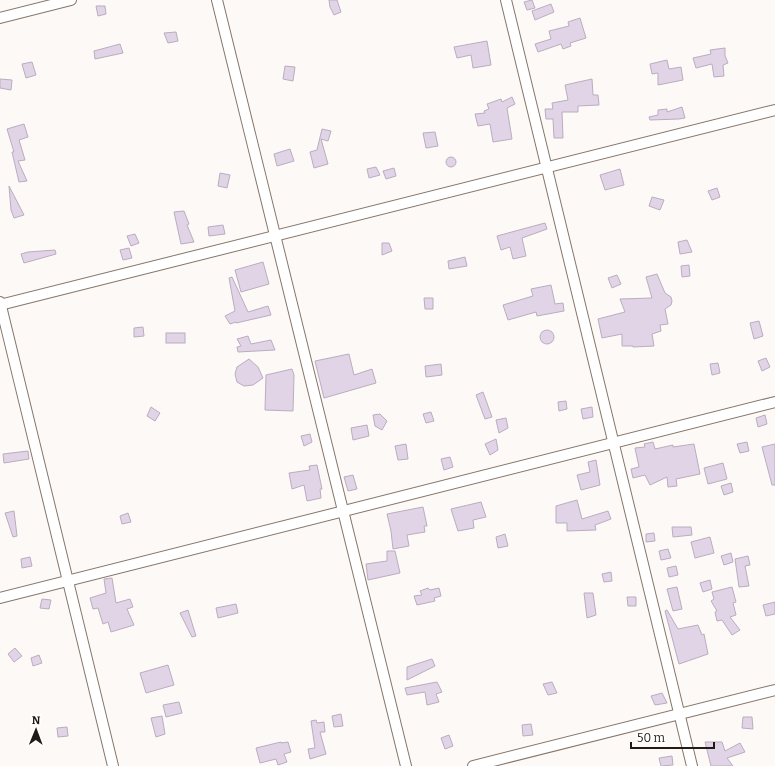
<svg xmlns="http://www.w3.org/2000/svg" width="775" height="766" font-family="Bitter,serif">
<rect width="100%" height="100%" fill="#fdf9f6"/>
<g fill="#e1d4e7" stroke="#b9adbf">
<polygon points="329,0 337,0 341,12 334,15 330,7"/>
<polygon points="532,0 535,8 527,10 524,2"/>
<polygon points="551,4 554,12 535,20 532,11"/>
<polygon points="96,6 105,6 106,14 98,16"/>
<polygon points="580,18 586,38 570,43 571,46 563,49 561,44 538,52 535,44 551,39 549,31 569,26 568,22"/>
<polygon points="176,32 178,41 168,43 164,33"/>
<polygon points="487,41 491,65 473,68 471,55 457,58 454,47"/>
<polygon points="120,44 123,53 95,59 94,51"/>
<polygon points="725,48 725,56 728,63 723,65 724,76 714,77 712,64 696,68 693,58 711,54 710,50"/>
<polygon points="667,60 669,69 681,67 683,80 658,85 658,73 652,74 650,64"/>
<polygon points="32,62 36,75 26,78 22,64"/>
<polygon points="285,66 295,67 293,81 283,79"/>
<polygon points="0,79 12,80 11,90 0,88"/>
<polygon points="592,79 593,95 598,95 599,105 578,106 578,112 562,112 563,138 554,138 553,119 546,119 545,109 553,109 552,103 568,100 565,85"/>
<polygon points="512,97 515,104 507,108 512,139 493,142 490,124 478,126 475,114 485,113 484,111 489,109 487,104 501,99 502,102"/>
<polygon points="682,107 685,118 679,119 650,120 649,117 658,115 658,110 667,109 667,112"/>
<polygon points="24,124 28,137 19,140 25,160 18,161 27,181 19,182 12,152 14,152 7,129"/>
<polygon points="322,129 331,131 328,141 321,139 328,164 314,168 310,152 317,150"/>
<polygon points="435,132 438,146 426,148 423,133"/>
<polygon points="290,149 294,161 277,166 274,154"/>
<circle cx="451" cy="162" r="5"/>
<polygon points="376,167 380,175 369,178 367,169"/>
<polygon points="394,168 396,176 386,179 383,171"/>
<polygon points="620,169 624,185 605,190 600,175"/>
<polygon points="220,173 230,175 227,188 218,186"/>
<polygon points="9,186 24,215 14,218 11,210"/>
<polygon points="717,188 720,197 712,200 708,191"/>
<polygon points="652,197 664,200 660,210 649,206"/>
<polygon points="184,211 189,224 187,225 194,242 181,244 174,212"/>
<polygon points="545,223 547,229 522,238 526,256 513,259 510,247 501,250 497,236"/>
<polygon points="223,225 225,234 209,236 208,227"/>
<polygon points="135,234 139,243 131,246 127,236"/>
<polygon points="687,240 692,252 680,254 678,242"/>
<polygon points="382,243 389,243 392,251 382,255"/>
<polygon points="129,248 132,258 123,260 120,250"/>
<polygon points="55,250 56,254 24,263 21,254 28,252"/>
<polygon points="465,257 467,266 449,269 448,261"/>
<polygon points="263,262 269,284 241,292 235,270"/>
<polygon points="689,265 690,276 682,277 681,266"/>
<polygon points="657,274 665,293 671,297 672,301 671,305 665,309 668,324 660,325 661,331 652,334 654,346 633,347 633,346 622,346 622,334 602,338 598,319 625,312 620,299 652,298 646,277"/>
<polygon points="617,275 621,284 612,288 608,278"/>
<polygon points="232,277 248,312 268,306 271,315 236,323 236,322 230,324 225,316 235,311 229,278"/>
<polygon points="551,285 555,304 563,303 564,311 537,316 536,312 508,320 503,305 533,296 531,289"/>
<polygon points="424,298 433,298 433,309 425,309"/>
<polygon points="759,321 763,336 754,339 750,323"/>
<polygon points="143,327 144,336 134,337 134,328"/>
<circle cx="547" cy="337" r="7"/>
<rect x="166" y="333" width="19" height="10"/>
<polygon points="248,336 251,344 271,340 275,350 238,352 237,347 241,346 237,339"/>
<polygon points="349,354 354,375 372,369 376,383 324,398 315,361"/>
<polygon points="766,358 770,367 762,371 758,361"/>
<polygon points="249,359 258,367 263,378 253,385 244,386 237,382 235,374 237,367"/>
<polygon points="718,363 720,373 712,375 710,364"/>
<polygon points="441,364 442,375 426,377 425,366"/>
<polygon points="292,369 294,375 293,411 265,410 266,375"/>
<polygon points="483,392 492,417 485,419 476,395"/>
<polygon points="566,401 567,409 559,411 558,402"/>
<polygon points="151,407 160,413 155,421 147,416"/>
<polygon points="592,407 593,417 583,419 581,409"/>
<polygon points="431,412 434,421 426,423 423,414"/>
<polygon points="380,414 387,421 382,430 375,426 373,415"/>
<polygon points="765,415 767,424 758,427 756,418"/>
<polygon points="506,418 508,428 499,433 496,420"/>
<polygon points="367,425 369,436 353,440 351,428"/>
<polygon points="310,434 312,442 304,446 301,436"/>
<polygon points="496,439 498,450 490,455 485,444"/>
<polygon points="653,442 655,449 673,445 673,447 694,444 700,474 676,479 677,486 668,487 667,477 650,485 645,475 633,478 631,469 639,467 635,448 645,447 644,444"/>
<polygon points="747,442 749,451 740,453 737,444"/>
<polygon points="406,444 408,459 398,460 395,446"/>
<polygon points="775,444 775,485 772,485 762,447"/>
<polygon points="28,451 29,459 4,463 3,454"/>
<polygon points="450,457 453,467 444,470 441,459"/>
<polygon points="596,460 600,485 581,490 577,475 590,472 588,462"/>
<polygon points="723,463 727,479 708,484 704,468"/>
<polygon points="317,465 322,489 320,489 321,498 307,501 304,485 292,489 289,473 310,470 309,466"/>
<polygon points="353,475 357,489 348,491 344,477"/>
<polygon points="731,483 733,492 724,495 721,486"/>
<polygon points="577,500 582,519 608,511 611,519 595,525 596,530 567,531 567,523 556,523 556,506"/>
<polygon points="481,502 486,517 473,520 474,528 458,531 451,509"/>
<polygon points="423,507 427,526 424,526 425,532 407,535 409,546 393,549 391,531 387,514"/>
<polygon points="14,511 17,536 13,537 5,513"/>
<polygon points="128,513 131,522 122,524 120,516"/>
<polygon points="672,527 691,527 692,535 673,537"/>
<polygon points="654,533 655,541 646,542 646,534"/>
<polygon points="505,534 508,546 498,548 496,537"/>
<polygon points="710,537 714,553 695,558 691,542"/>
<polygon points="668,549 671,558 661,560 659,551"/>
<polygon points="387,551 395,551 400,573 368,580 366,564 387,561"/>
<polygon points="731,553 733,562 724,565 721,556"/>
<polygon points="748,556 750,565 745,566 749,586 739,587 735,559"/>
<polygon points="30,557 32,566 22,568 21,559"/>
<polygon points="676,566 678,575 669,577 667,568"/>
<polygon points="611,572 612,581 604,582 602,574"/>
<polygon points="112,578 116,603 130,599 133,607 127,609 134,625 111,632 108,622 103,624 98,608 93,609 90,598 106,593 104,579"/>
<polygon points="710,580 712,589 703,592 700,583"/>
<polygon points="677,587 682,609 673,611 667,589"/>
<polygon points="732,587 736,602 733,603 736,615 730,617 740,630 732,635 722,620 717,621 715,612 717,611 711,601 714,599 712,592"/>
<polygon points="428,588 430,590 439,588 441,596 434,598 435,601 417,605 414,596 422,595 420,591"/>
<polygon points="584,593 593,593 596,615 587,618"/>
<polygon points="627,597 636,597 636,606 628,606"/>
<polygon points="42,599 51,600 49,609 40,608"/>
<polygon points="775,602 775,614 766,616 763,605"/>
<polygon points="236,604 238,613 218,618 216,608"/>
<polygon points="188,610 196,636 192,637 180,613"/>
<polygon points="667,610 678,629 698,625 702,635 704,634 708,654 679,664 665,611"/>
<polygon points="15,648 22,656 14,662 8,654"/>
<polygon points="39,655 42,663 33,666 31,658"/>
<polygon points="432,659 435,666 407,680 407,667"/>
<polygon points="168,665 174,685 146,693 140,673"/>
<polygon points="437,682 442,692 436,694 439,702 427,705 425,692 407,695 405,688"/>
<polygon points="552,682 557,693 548,695 543,684"/>
<polygon points="662,693 667,703 655,705 651,696"/>
<polygon points="179,702 182,713 166,717 163,705"/>
<polygon points="341,714 343,726 334,727 332,716"/>
<polygon points="162,716 165,734 156,737 151,718"/>
<polygon points="743,717 752,717 753,729 742,728"/>
<polygon points="316,720 317,723 324,722 325,732 320,732 326,754 310,759 308,749 315,748 311,721"/>
<polygon points="531,724 533,735 523,736 522,725"/>
<polygon points="67,727 68,736 58,737 57,728"/>
<polygon points="449,735 453,746 445,749 441,738"/>
<polygon points="281,742 281,743 288,742 291,752 284,754 287,762 278,765 276,759 260,763 256,748"/>
<polygon points="705,742 722,742 725,751 740,743 745,752 727,758 733,766 711,766"/>
<polygon points="672,756 673,765 661,766 659,758"/>
</g>
<g fill="none" stroke-linecap="round" stroke-linejoin="round">
<defs>
<g id="street">
<polyline points="217,0 406,766"/>
<polyline points="506,0 692,766"/>
<polyline points="0,18 71,0"/>
<polyline points="0,302 113,766"/>
<polyline points="0,305 775,110"/>
<polyline points="0,598 775,402"/>
<polyline points="473,766 775,690"/>
</g>
</defs>
<use href="#street" stroke="#877669" stroke-width="12"/>
<use href="#street" stroke="#fff" stroke-width="10"/>
</g>
<g transform="translate(36 730) rotate(1)" stroke="#ffffff" stroke-width="3" paint-order="stroke">
<path d="M0-3L7 15L0 10L-7 15Z" fill="#211a15"/>
<text y="-6" font-size="11" font-weight="bold" text-anchor="middle" fill="#211a15">N</text>
</g>
<path d="M631 742v6h83v-6" fill="none" stroke="#211a15" stroke-width="2"/>
<text x="637" y="742" font-size="12" fill="#211a15" stroke="#ffffff" stroke-width="3" paint-order="stroke">50 m</text>
</svg>
